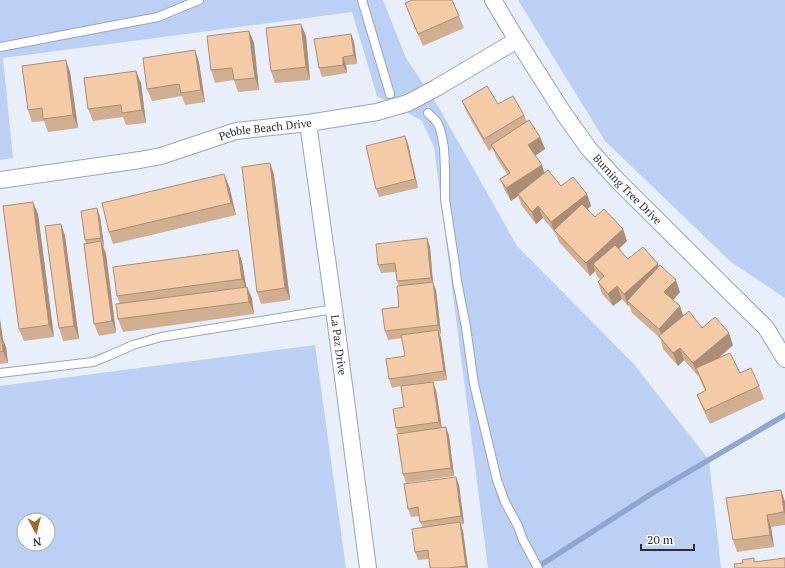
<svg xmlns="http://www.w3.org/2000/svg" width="785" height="568" font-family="'PT Serif',serif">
<rect width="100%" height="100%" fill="#e8effb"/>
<g fill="#bcd0f5" fill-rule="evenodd">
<polygon points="0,0 383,0 406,58 438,106 517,246 633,363 709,460 721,568 488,568 434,147 422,121 377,96 352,12 3,58 13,158 0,160"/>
<polygon points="518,0 785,0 785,298 731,262 605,141"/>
<path d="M315,345L346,568H0V386ZM24,520H48V544H24Z"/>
</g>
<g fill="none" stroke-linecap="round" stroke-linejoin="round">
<polyline stroke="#8fa6d0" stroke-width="5.5" points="536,568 651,494 785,415"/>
<defs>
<g id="lane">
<polyline points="362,0 390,94"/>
<polyline points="0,47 158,17 199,0"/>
<polyline points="428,113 437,122 440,129 442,137 444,148 445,169 445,199 455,265 457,281 466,327 474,384 497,480 505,502 518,526 523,540 529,551 538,568"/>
<polyline points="0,373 93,362 108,356 133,345 161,337 334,309"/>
</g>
<g id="street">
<path id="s1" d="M493,0L517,40L564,114L589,149L618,181L766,328L785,359"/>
<path id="s2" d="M308,123L334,309L368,568"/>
<path id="s3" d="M0,180L140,160L161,156L236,131L308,123L377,112L408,103L436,88L517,40"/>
</g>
</defs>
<use href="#lane" stroke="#96a5c0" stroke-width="10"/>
<use href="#street" stroke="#96a5c0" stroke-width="18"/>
<use href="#lane" stroke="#fff" stroke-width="8"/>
<use href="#street" stroke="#fff" stroke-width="16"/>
</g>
<g fill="#d2ae90">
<polygon points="405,3 459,16 464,28 423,46 410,16"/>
<polygon points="249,31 254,43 259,90 238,92 234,80 215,83 211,70"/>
<polygon points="351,34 354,42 357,64 346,65 347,73 322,77 319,68"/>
<polygon points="306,36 310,80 275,83 271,71"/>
<polygon points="195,50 199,63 205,102 185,105 182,96 152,101 147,89"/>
<polygon points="70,72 78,128 48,132 44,121 32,122 28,110"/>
<polygon points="141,83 146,123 126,125 123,117 93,121 88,109"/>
<polygon points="462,101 498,104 524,115 527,122 540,137 545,149 535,156 544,173 561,186 587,194 591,206 587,209 595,217 623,229 627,241 619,249 628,259 659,266 680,292 673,300 680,306 683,316 733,345 719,358 740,373 759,386 764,399 710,424 702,407 697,395 705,391 698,375 698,376 684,360 678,366 663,349 660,338 632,313 629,305 628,306 622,299 613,306 602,294 598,282 600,279 597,276 595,271 590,276 559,242 556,234 543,218 536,224 522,206 518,196 511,201 505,191 500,179 507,174 496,157 493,148 489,151 467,113"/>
<polygon points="408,144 418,188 379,197 376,189"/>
<polygon points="270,163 274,175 290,300 261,304 257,292"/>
<polygon points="229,186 236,215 113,244 109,232"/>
<polygon points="97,208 100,217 104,246 103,247 106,254 116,333 99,336 94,324 86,243 85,240"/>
<polygon points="38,214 54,337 24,341 19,329"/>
<polygon points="61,224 65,236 79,339 63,341 59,328"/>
<polygon points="427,238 430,247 433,283 436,290 441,334 440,334 441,338 447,380 422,383 436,390 442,428 446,427 449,436 454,476 406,483 403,474 398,434 396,428 404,407 401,386 392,388 389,379 405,356 402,338 388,340 385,331 399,307 399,286 397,281 396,272 381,273 378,265"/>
<polygon points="238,250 242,262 246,287 247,287 252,299 254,314 123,332 118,319 120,304 117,296"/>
<polygon points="0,319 3,340 6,347 8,363 0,364"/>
<polygon points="459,485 464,524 461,525 463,531 468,568 430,568 429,559 418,560 415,552 423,527 420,522 420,516 411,517 408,509"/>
<polygon points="781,490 785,502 785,525 771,527 774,547 737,552 733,540"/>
</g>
<g fill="#ab8d75">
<polygon points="301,24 306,36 310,80 306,67"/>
<polygon points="249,31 254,43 259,90 255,78"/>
<polygon points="351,34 354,42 357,64 354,55"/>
<polygon points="195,50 199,63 205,102 201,90"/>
<polygon points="343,57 346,65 347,73 343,65"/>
<polygon points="66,60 70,72 78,128 73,115"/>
<polygon points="136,71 141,83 146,123 142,110"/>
<polygon points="405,136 408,144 418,188 415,179"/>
<polygon points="540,137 545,149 533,157 528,145"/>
<polygon points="270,163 274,175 290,300 285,288"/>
<polygon points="542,165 546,178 518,194 518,196 511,201 506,188"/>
<polygon points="224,174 229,186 236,215 231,203"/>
<polygon points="587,194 591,206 557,233 554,230 555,234 551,222"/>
<polygon points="33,202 38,214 54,337 49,325"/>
<polygon points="538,206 543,218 536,224 532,212"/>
<polygon points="97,208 100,217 104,246 101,238"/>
<polygon points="61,224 65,236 79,339 74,326"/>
<polygon points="623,229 627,241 597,269 593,264 595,271 590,276 586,263"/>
<polygon points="427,238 430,247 433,283 436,290 441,334 438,325 434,286 431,278"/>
<polygon points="101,241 106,254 116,333 112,321"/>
<polygon points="238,250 242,262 247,291 242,279"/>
<polygon points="658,264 662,276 627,301 629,305 628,306 624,294"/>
<polygon points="676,280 680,292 669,305 664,292"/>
<polygon points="617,286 622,299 613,306 608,294"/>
<polygon points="247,287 252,299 254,314 249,302"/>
<polygon points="680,306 684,319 664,342 659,329"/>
<polygon points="0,319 3,340 6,347 8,363 3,351 1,337 0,333"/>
<polygon points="438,330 441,338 447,380 444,371"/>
<polygon points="729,333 733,345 699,375 696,368 698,376 693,363"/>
<polygon points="680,348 684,360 678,366 673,353"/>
<polygon points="433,382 436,390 442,430 439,422"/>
<polygon points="446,427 449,436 454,476 451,468"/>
<polygon points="456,477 459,485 464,524 461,516"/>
<polygon points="781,490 785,502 785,515 784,512"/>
<polygon points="767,515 771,527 774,547 770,535"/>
<polygon points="460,522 463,531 468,568 467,568 466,566"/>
</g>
<g fill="#f4caa7" stroke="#ab8d75">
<polygon points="413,0 452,0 459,16 418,34 405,3"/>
<polygon points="301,24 306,67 271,71 266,28"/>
<polygon points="249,31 255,78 234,80 232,68 211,70 207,36"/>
<polygon points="351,34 354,55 343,57 343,65 319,68 314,39"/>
<polygon points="195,50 201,90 181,93 179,84 147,89 143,58"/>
<polygon points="66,60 73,115 43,119 42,108 28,110 22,66"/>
<polygon points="136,71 142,110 122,113 121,105 88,109 84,78"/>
<polygon points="487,86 498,104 513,96 524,115 484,139 462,101"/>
<polygon points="529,120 540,137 528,145 542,165 506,188 500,179 510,173 491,145"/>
<polygon points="405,136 415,179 376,189 366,146"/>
<polygon points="270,163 285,288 257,292 242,167"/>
<polygon points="548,170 561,186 573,177 587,194 551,222 538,206 532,212 518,194"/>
<polygon points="224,174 231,203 109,232 102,203"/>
<polygon points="33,202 49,325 19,329 3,206"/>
<polygon points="582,204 595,217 604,209 623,229 586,263 554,230"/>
<polygon points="97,208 101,238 85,240 81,211"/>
<polygon points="61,224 74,326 59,328 45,226"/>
<polygon points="427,238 431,278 397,281 395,263 378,265 376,244"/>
<polygon points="101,241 112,321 94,324 84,244"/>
<polygon points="615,245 628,259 643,247 658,264 624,294 617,286 608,294 598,282 604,276 593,264"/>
<polygon points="238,250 242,279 117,296 113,267"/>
<polygon points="660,265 676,280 664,292 680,306 659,329 627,301"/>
<polygon points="433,282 438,325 385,331 382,309 399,307 397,286"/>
<polygon points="247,287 249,302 118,319 116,304"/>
<polygon points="689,311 702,328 715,317 729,333 693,363 680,348 673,353 659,336"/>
<polygon points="438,330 444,371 389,379 386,359 405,356 401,335"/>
<polygon points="0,335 1,335 3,351 0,352"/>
<polygon points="730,353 740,373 751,368 759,386 705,411 697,395 706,390 696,368"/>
<polygon points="433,382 439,422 396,428 393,409 404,407 401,386"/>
<polygon points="446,427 451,468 403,474 397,434"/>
<polygon points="456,477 461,516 420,522 418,507 408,509 404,484"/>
<polygon points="781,490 784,512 767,515 770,535 733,540 726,498"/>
<polygon points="460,522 466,566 448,568 430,568 428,550 415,552 412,529"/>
<polygon points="754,558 754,562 785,558 785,568 735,568 734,564 743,563 742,560"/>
</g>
<g text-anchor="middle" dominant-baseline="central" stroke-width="4" stroke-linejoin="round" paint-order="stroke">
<g font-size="11" fill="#282d38" stroke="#fcfcfc">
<text stroke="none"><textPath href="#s3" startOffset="271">Pebble Beach Drive</textPath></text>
<text stroke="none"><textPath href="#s1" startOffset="233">Burning Tree Drive</textPath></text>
<text stroke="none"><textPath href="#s2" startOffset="224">La Paz Drive</textPath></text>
</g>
</g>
<g transform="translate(36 532) rotate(173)"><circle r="19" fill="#fcfcfc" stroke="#a7a9ae"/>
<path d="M0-3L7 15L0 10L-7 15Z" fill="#a6682e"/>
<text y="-6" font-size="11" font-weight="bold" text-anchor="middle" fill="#282d38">N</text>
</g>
<path d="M641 544v6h53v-6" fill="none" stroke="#282d38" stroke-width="2"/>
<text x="647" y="544" font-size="12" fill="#282d38" stroke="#fcfcfc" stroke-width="3" paint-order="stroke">20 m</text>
</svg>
